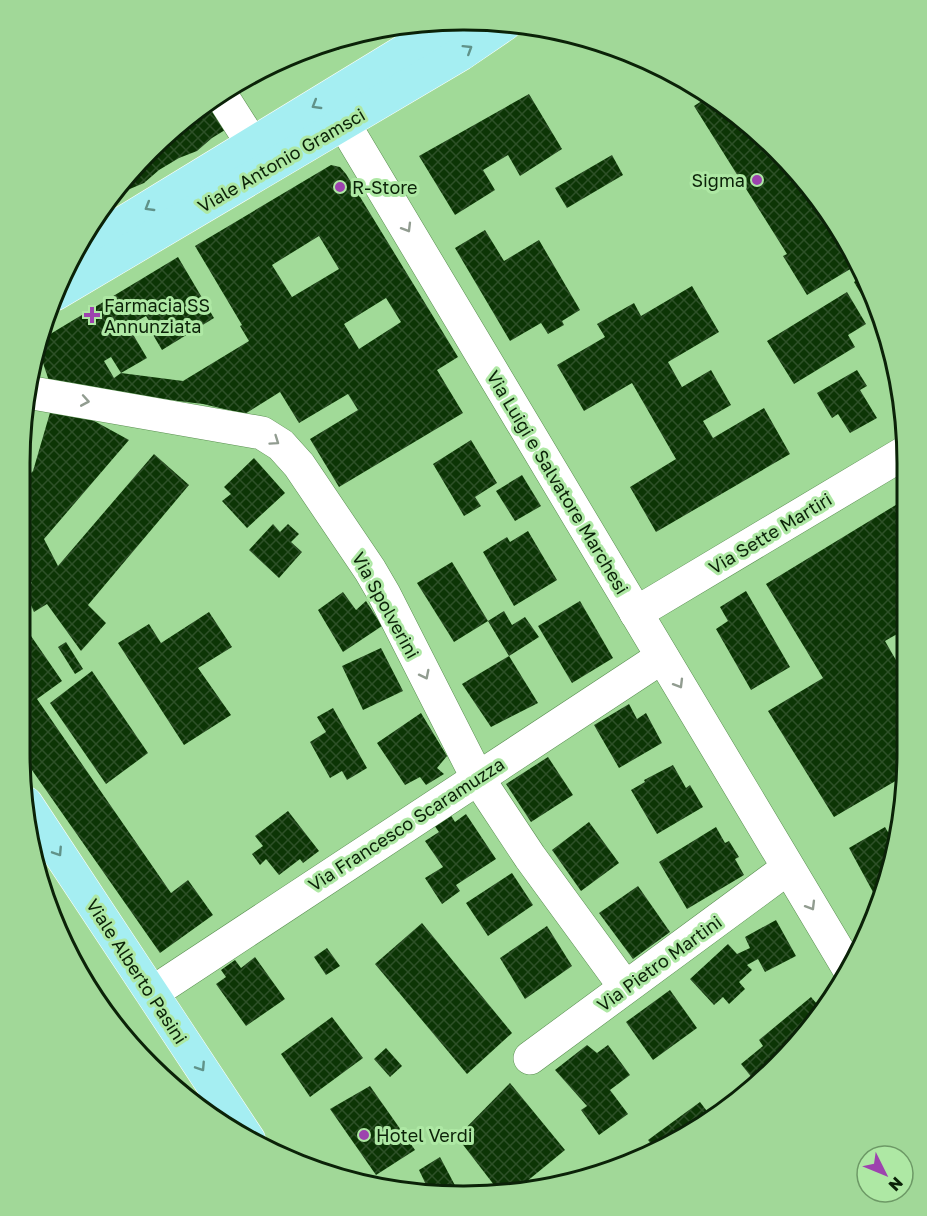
<svg xmlns="http://www.w3.org/2000/svg" width="927" height="1216" font-family="'Golos Text',sans-serif">
<defs>
<pattern id="building-cross-hatch" width="8" height="8" patternUnits="userSpaceOnUse" patternTransform="scale(1.5)"><rect width="8" height="8" fill="#0c3505"/><path d="M0 0l8 8M0 8l8-8" fill="none" stroke="#2e5028"/></pattern>
</defs>
<rect width="100%" height="100%" fill="#a1da98"/>
<g fill="url(#building-cross-hatch)" fill-rule="evenodd">
<polygon points="371,30 338,50 333,41 351,36"/>
<polygon points="294,53 297,57 230,97 226,90"/>
<polygon points="529,94 562,149 520,176 508,155 483,170 495,190 455,215 419,156"/>
<polygon points="711,95 778,150 833,217 857,265 807,295 783,256 787,254 694,106"/>
<polygon points="208,102 225,130 212,138 197,151 179,158 159,170 144,183 125,191 108,201 111,193"/>
<polygon points="612,155 623,175 567,208 555,188"/>
<path d="M331,165L340,167L346,174L458,357L437,370L463,413L339,487L310,439L358,410L348,394L299,423L280,392L245,414L203,404L94,391L49,381L43,363L35,348L37,342L178,257L214,318L162,350L149,328L152,326L146,316L128,326L147,358L121,373L111,357L104,361L114,378L121,373L183,381L249,341L240,326L242,325L195,246ZM319,236L339,269L292,297L272,265ZM386,298L401,322L359,349L344,324Z"/>
<polygon points="485,230 504,261 539,240 580,310 562,321 564,325 548,334 541,323 510,341 455,248"/>
<polygon points="862,277 881,314 875,318 854,282"/>
<polygon points="692,286 719,332 668,362 682,387 711,370 731,405 703,421 713,438 764,408 790,454 656,532 630,487 676,459 632,383 584,411 557,365 605,337 597,324 634,303 641,316"/>
<polygon points="847,292 866,324 848,335 855,347 794,384 767,341"/>
<polygon points="857,370 867,386 860,390 877,418 850,433 838,414 832,418 817,393"/>
<polygon points="54,399 129,440 44,539 58,566 154,454 189,485 88,605 106,623 81,651 47,604 34,612 24,589 32,583 20,568 20,484 33,471"/>
<polygon points="471,440 497,483 475,497 481,506 464,516 433,464"/>
<polygon points="254,458 285,493 247,528 222,501 231,494 224,487"/>
<polygon points="522,475 541,506 515,521 496,491"/>
<polygon points="904,500 904,630 885,641 904,674 904,776 834,817 768,711 823,678 766,584"/>
<polygon points="273,524 280,532 288,524 299,534 291,542 302,552 279,578 249,550"/>
<polygon points="528,531 557,580 514,606 483,552 507,537 510,542"/>
<polygon points="452,562 488,621 454,642 417,583"/>
<polygon points="746,591 790,667 751,690 716,629 728,621 720,607"/>
<polygon points="343,592 356,610 366,601 382,626 343,652 318,610"/>
<polygon points="580,601 613,658 572,683 538,626"/>
<polygon points="504,611 512,625 525,617 539,637 509,656 488,621"/>
<polygon points="209,612 232,647 198,668 231,715 184,745 118,643 149,624 161,643"/>
<polygon points="20,620 62,681 37,699 171,893 188,880 213,915 160,953 20,753"/>
<polygon points="66,642 83,669 75,674 58,647"/>
<polygon points="381,648 403,691 363,710 342,666"/>
<polygon points="509,656 538,703 491,727 462,684"/>
<polygon points="92,671 148,753 106,784 50,703"/>
<polygon points="629,704 637,719 646,713 662,743 619,768 594,725"/>
<polygon points="333,708 367,768 347,780 342,771 330,778 310,742 326,732 317,717"/>
<polygon points="421,713 447,756 437,768 444,774 426,785 420,777 405,785 377,743"/>
<polygon points="548,757 573,795 531,822 506,784"/>
<polygon points="673,765 686,788 690,785 703,807 657,834 631,790 645,782 644,780"/>
<polygon points="288,811 319,851 303,863 300,859 279,875 266,859 260,865 252,854 263,846 255,836"/>
<polygon points="450,814 455,822 466,814 496,859 456,885 460,891 442,904 425,878 443,867 425,841 439,832 434,825"/>
<polygon points="589,822 619,863 581,891 552,850"/>
<polygon points="716,827 725,843 729,841 739,857 735,859 744,875 687,909 659,862"/>
<polygon points="885,827 895,844 879,903 849,848"/>
<polygon points="512,873 533,905 488,936 466,903"/>
<polygon points="638,886 670,932 633,959 599,913"/>
<polygon points="776,920 796,956 765,972 758,959 747,965 752,970 739,982 745,989 729,1004 723,997 714,1005 690,979 728,944 737,954 750,948 745,937"/>
<polygon points="422,923 512,1033 467,1074 375,964"/>
<polygon points="547,926 572,966 525,999 500,958"/>
<polygon points="327,948 340,966 326,975 314,957"/>
<polygon points="255,957 285,999 246,1026 216,984 226,977 221,970 235,960 241,968"/>
<polygon points="670,990 697,1028 653,1060 626,1022"/>
<polygon points="811,997 823,1011 777,1067 757,1084 741,1064 763,1046 759,1040"/>
<polygon points="332,1017 363,1058 310,1097 281,1054"/>
<polygon points="587,1045 597,1053 608,1045 630,1075 610,1090 628,1114 599,1135 581,1110 587,1106 555,1070"/>
<polygon points="386,1048 402,1066 390,1077 374,1059"/>
<polygon points="510,1083 565,1150 515,1191 501,1194 457,1137"/>
<polygon points="370,1086 415,1150 376,1175 330,1109"/>
<polygon points="700,1102 713,1119 655,1149 648,1140"/>
<polygon points="440,1157 459,1193 429,1191 419,1170"/>
</g>
<g fill="none" stroke-linecap="round" stroke-linejoin="round">
<defs>
<g id="minor">
<polyline points="220,93 267,167"/>
<polyline points="354,102 342,113 344,124 849,969"/>
<polyline points="27,392 262,433 281,445 299,465 370,570 384,594 477,777 530,857 625,987"/>
<polyline points="636,613 904,453"/>
<polyline points="152,993 662,657"/>
<polyline points="530,1058 788,868"/>
</g>
<g id="major">
<polyline points="75,252 455,20"/>
<polyline points="55,294 461,54 505,24"/>
<polyline points="26,803 249,1140"/>
</g>
</defs>
<use href="#minor" stroke="#598f50" stroke-width="34"/>
<use href="#major" stroke="#fff" stroke-width="34"/>
<use href="#minor" stroke="#fff" stroke-width="33"/>
<use href="#major" stroke="#a5eef2" stroke-width="33"/>
</g>
<defs><path id="oneway-chevron" d="M-2-3.5L2.5 0L-2 3.5" fill="none" stroke-width="1.6" stroke-linecap="round" stroke-linejoin="round" transform="scale(1.5)"/></defs>
<g stroke="#609289">
<use href="#oneway-chevron" transform="translate(468 49) rotate(-32)"/>
<use href="#oneway-chevron" transform="translate(316 105) rotate(149)"/>
<use href="#oneway-chevron" transform="translate(149 207) rotate(149)"/>
<use href="#oneway-chevron" transform="translate(58 852) rotate(57)"/>
<use href="#oneway-chevron" transform="translate(201 1067) rotate(57)"/>
</g>
<g stroke="#919c90">
<use href="#oneway-chevron" transform="translate(407 228) rotate(59)"/>
<use href="#oneway-chevron" transform="translate(85 401) rotate(10)"/>
<use href="#oneway-chevron" transform="translate(275 441) rotate(35)"/>
<use href="#oneway-chevron" transform="translate(425 675) rotate(63)"/>
<use href="#oneway-chevron" transform="translate(679 684) rotate(59)"/>
<use href="#oneway-chevron" transform="translate(811 906) rotate(59)"/>
</g>
<g fill="#9d43ae" stroke="#aee8a4" stroke-width="2">
<circle cx="757" cy="180" r="6"/>
<circle cx="340" cy="187" r="6"/>
<path d="M89 306h6v6h6v6h-6v6h-6v-6h-6v-6h6z"/>
<circle cx="364" cy="1135" r="6"/>
</g>
<g text-anchor="middle" dominant-baseline="central" stroke-width="6" stroke-linejoin="round" paint-order="stroke">
<g font-size="18" fill="#0b2208" stroke="#aee8a4">
<text transform="translate(281 160) rotate(-30)">Viale Antonio Gramsci</text>
<text transform="translate(558 482) rotate(59)">Via Luigi e Salvatore Marchesi</text>
<text transform="translate(770 533) rotate(-31)">Via Sette Martiri</text>
<text transform="translate(386 605) rotate(61)">Via Spolverini</text>
<text transform="translate(406 824) rotate(-33)">Via Francesco Scaramuzza</text>
<text transform="translate(659 963) rotate(-36)">Via Pietro Martini</text>
<text transform="translate(137 971) rotate(57)">Viale Alberto Pasini</text>
</g>
<g font-size="18" fill="#0b2208" stroke="#aee8a4" text-anchor="start">
<text x="745" y="180" text-anchor="end">Sigma</text>
<text x="352" y="187">R-Store</text>
<text x="104" y="305">Farmacia SS<tspan x="104" dy="21">Annunziata</tspan></text>
<text x="376" y="1135">Hotel Verdi</text>
</g>
</g>
<path d="M0 0H927V1216H0ZM463 30H464A433 433 0 0 1 897 463V753A433 433 0 0 1 464 1186H463A433 433 0 0 1 30 753V463A433 433 0 0 1 463 30Z" fill="#a1d898" fill-rule="evenodd"/>
<path fill="none" stroke="#0b2208" stroke-width="3" d="M463 30H464A433 433 0 0 1 897 463V753A433 433 0 0 1 464 1186H463A433 433 0 0 1 30 753V463A433 433 0 0 1 463 30Z"/>
<g transform="translate(885 1174) rotate(133)"><circle r="28" fill="#aee8a4" stroke="#6d9966" stroke-width="1.5"/>
<path d="M0-4.5L10 22L0 15L-10 22Z" fill="#9d43ae"/>
<text y="-9" font-size="16" font-weight="bold" text-anchor="middle" fill="#0b2208">N</text>
</g>
</svg>
